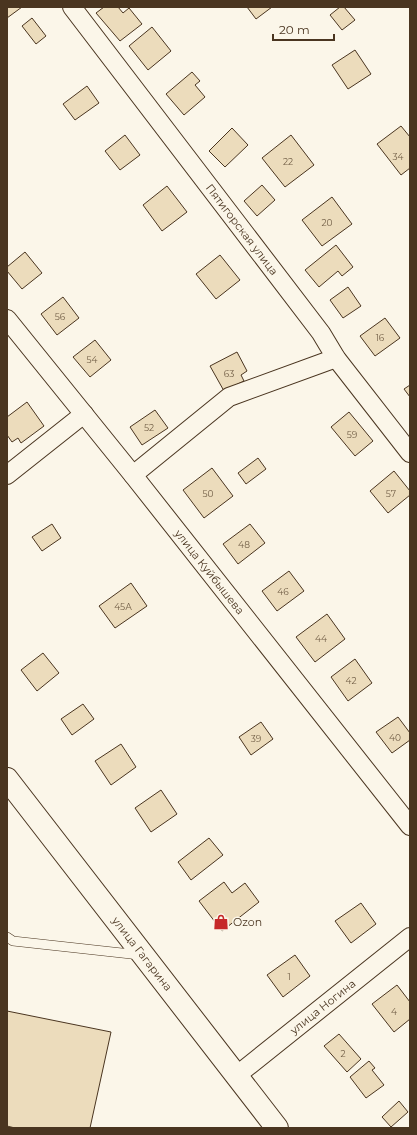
<svg xmlns="http://www.w3.org/2000/svg" width="417" height="1135" font-family="Montserrat,sans-serif">
<rect width="100%" height="100%" fill="#fbf6e9"/>
<g fill="#ecdcbc" stroke="#4a3520">
<polygon points="7,7 22,7 7,18"/>
<polygon points="104,7 118,7 123,13 129,8 142,24 120,41 96,13"/>
<polygon points="247,7 272,7 256,19"/>
<polygon points="340,7 344,7 355,20 342,30 330,15"/>
<polygon points="32,18 46,36 36,44 22,26"/>
<polygon points="152,27 171,51 148,70 129,46"/>
<polygon points="355,50 371,74 348,89 332,65"/>
<polygon points="192,72 200,81 195,85 205,97 184,115 166,94"/>
<polygon points="87,86 99,103 75,120 63,104"/>
<polygon points="401,126 410,137 410,168 401,175 377,144"/>
<polygon points="232,128 248,145 225,167 209,151"/>
<polygon points="125,135 140,155 120,170 105,151"/>
<polygon points="291,135 314,165 285,187 262,158"/>
<polygon points="262,185 275,200 257,216 244,201"/>
<polygon points="167,186 187,212 162,231 143,205"/>
<polygon points="332,197 352,224 322,246 302,220"/>
<polygon points="336,245 353,267 342,276 338,271 319,287 305,270"/>
<polygon points="25,252 42,273 22,289 7,271 7,267"/>
<polygon points="220,255 240,280 216,299 196,274"/>
<polygon points="348,287 361,306 343,318 330,300"/>
<polygon points="63,297 79,318 57,335 41,314"/>
<polygon points="385,318 400,338 375,356 360,336"/>
<polygon points="95,340 111,360 90,377 73,357"/>
<polygon points="237,352 247,371 241,375 244,381 224,391 210,366"/>
<polygon points="410,385 410,397 404,389"/>
<polygon points="27,402 44,426 21,443 18,438 12,442 7,435 7,417"/>
<polygon points="155,410 168,428 142,445 130,427"/>
<polygon points="349,412 373,441 355,456 331,427"/>
<polygon points="258,458 266,469 246,484 238,473"/>
<polygon points="212,468 233,496 204,518 183,490"/>
<polygon points="394,471 410,491 410,495 388,513 370,491"/>
<polygon points="52,524 61,538 42,551 32,537"/>
<polygon points="250,524 265,543 238,564 223,544"/>
<polygon points="289,571 304,591 277,611 262,591"/>
<polygon points="131,583 147,606 115,628 99,606"/>
<polygon points="327,614 345,639 315,662 296,637"/>
<polygon points="43,653 59,673 37,691 21,670"/>
<polygon points="355,659 372,683 348,701 331,677"/>
<polygon points="83,704 94,719 72,735 61,719"/>
<polygon points="398,717 410,733 410,740 392,753 376,732"/>
<polygon points="261,722 273,739 251,755 239,737"/>
<polygon points="121,744 136,767 111,785 95,761"/>
<polygon points="161,790 177,814 151,832 135,808"/>
<polygon points="209,838 223,855 191,880 178,862"/>
<polygon points="224,882 232,893 245,883 259,902 222,931 199,901"/>
<polygon points="361,903 376,924 351,943 335,921"/>
<polygon points="295,955 310,976 283,997 267,975"/>
<polygon points="397,985 410,1002 410,1019 394,1032 372,1004"/>
<polygon points="7,1011 111,1032 90,1128 15,1128 7,1126"/>
<polygon points="339,1034 361,1059 347,1072 324,1046"/>
<polygon points="369,1061 375,1068 372,1070 384,1085 366,1098 350,1077"/>
<polygon points="399,1101 408,1112 391,1127 382,1117"/>
</g>
<g fill="none" stroke-linecap="round" stroke-linejoin="round">
<defs>
<polyline id="lane" points="7,937 13,941 140,955"/>
<g id="street">
<path id="s1" d="M72,7L321,333L336,358L410,453"/>
<path id="s2" d="M7,319L133,475L410,826"/>
<polyline points="7,475 84,414"/>
<polyline points="133,475 229,397 336,358"/>
<path id="s3" d="M236,1076L410,937"/>
</g>
<g id="primary">
<path id="s4" d="M7,779L277,1128"/>
</g>
</defs>
<use href="#lane" stroke="#4a3520" stroke-width="10"/>
<use href="#street" stroke="#4a3520" stroke-width="20"/>
<use href="#primary" stroke="#4a3520" stroke-width="24"/>
<use href="#lane" stroke="#fbf6e9" stroke-width="9"/>
<use href="#street" stroke="#fbf6e9" stroke-width="18"/>
<use href="#primary" stroke="#fbf6e9" stroke-width="22"/>
</g>
<defs>
<symbol id="shop-bare" viewBox="-9 -9 18 18"><path d="M-5-2.5h2.3a2.7 3.5 0 0 1 5.4 0H5L5.5 6h-11ZM-1.5-2.5h3a1.5 2.3 0 0 0-3 0Z" fill="#c62828" stroke="#fbf6e9" stroke-width="2.5" paint-order="stroke"/></symbol>
</defs>
<g fill-rule="evenodd">
<use href="#shop-bare" x="210" y="911" width="22" height="22"/>
</g>
<g text-anchor="middle" dominant-baseline="central" stroke-width="3" stroke-linejoin="round" paint-order="stroke">
<g font-size="9" fill="#725f47">
<text x="398" y="156">34</text>
<text x="288" y="161">22</text>
<text x="327" y="222">20</text>
<text x="60" y="316">56</text>
<text x="380" y="337">16</text>
<text x="92" y="359">54</text>
<text x="229" y="373">63</text>
<text x="149" y="427">52</text>
<text x="352" y="434">59</text>
<text x="208" y="493">50</text>
<text x="391" y="493">57</text>
<text x="244" y="544">48</text>
<text x="283" y="591">46</text>
<text x="123" y="606">45А</text>
<text x="321" y="638">44</text>
<text x="351" y="680">42</text>
<text x="395" y="737">40</text>
<text x="256" y="738">39</text>
<text x="289" y="976">1</text>
<text x="394" y="1011">4</text>
<text x="343" y="1053">2</text>
</g>
<g font-size="11" fill="#4a3520" stroke="#fbf6e9">
<text stroke="none"><textPath href="#s1" startOffset="280">Пятигорская улица</textPath></text>
<text stroke="none"><textPath href="#s2" startOffset="324">улица Куйбышева</textPath></text>
<text stroke="none"><textPath href="#s4" startOffset="221">улица Гагарина</textPath></text>
<text stroke="none"><textPath href="#s3" startOffset="111">улица Ногина</textPath></text>
</g>
<g font-size="11" fill="#4a3520" stroke="#fbf6e9" text-anchor="start">
<text x="233" y="922">Ozon</text>
</g>
</g>
<rect width="417" height="1135" fill="none" stroke="#4a3520" stroke-width="16"/>
<path d="M273 34v6h61v-6" fill="none" stroke="#4a3520" stroke-width="2"/>
<text x="279" y="34" font-size="12" fill="#4a3520" stroke="#fbf6e9" stroke-width="3" paint-order="stroke">20 m</text>
</svg>
